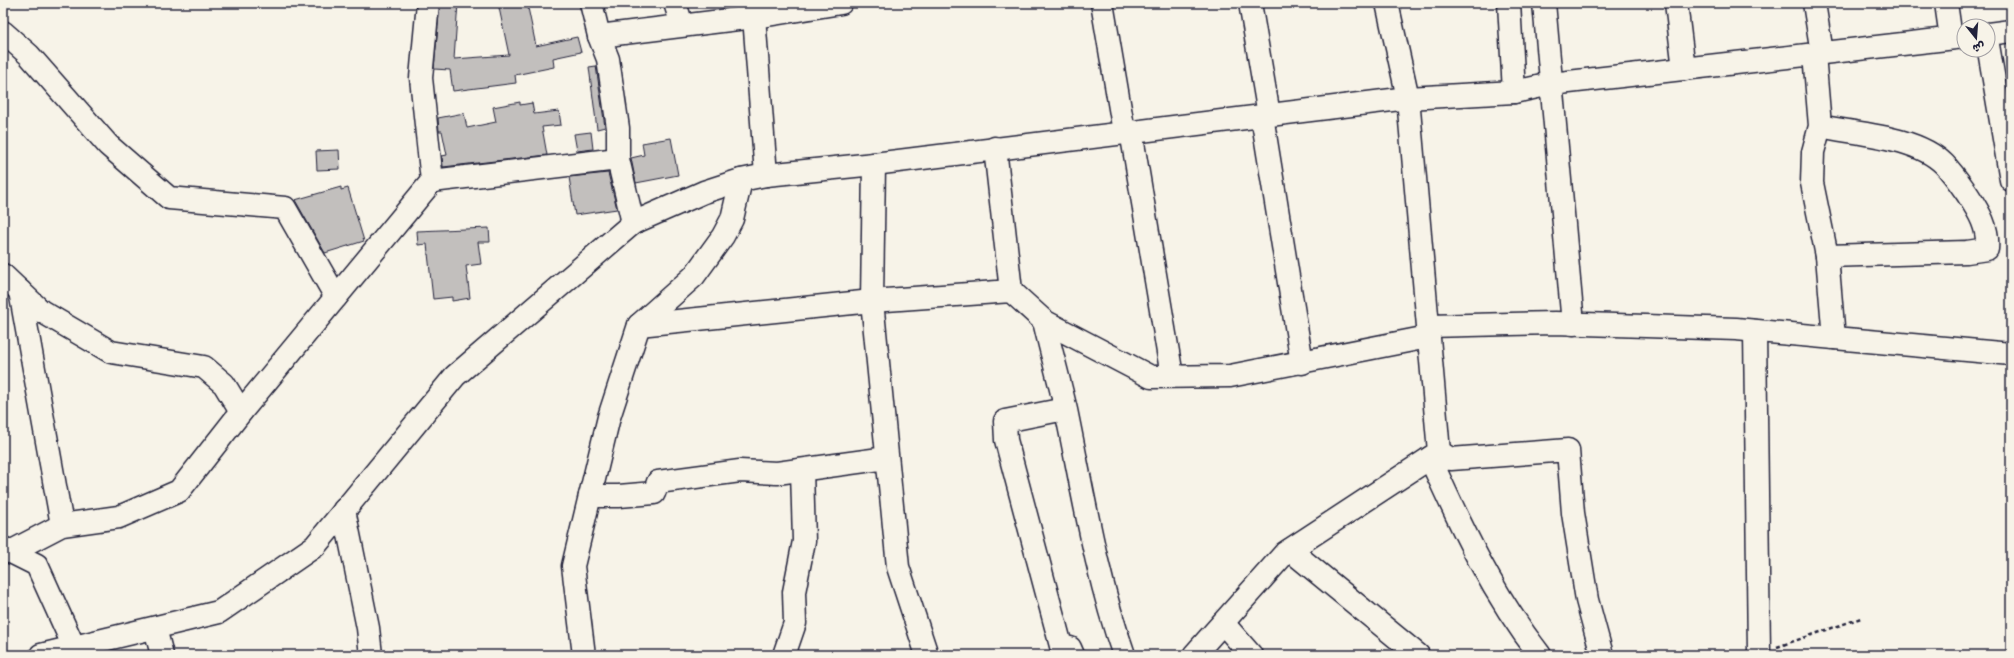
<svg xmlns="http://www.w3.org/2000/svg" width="2014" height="658" font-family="'Comic Neue','Playpen Sans Arabic',sans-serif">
<rect width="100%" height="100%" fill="#f7f3e8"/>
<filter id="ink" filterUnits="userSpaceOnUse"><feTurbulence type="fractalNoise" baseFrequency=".025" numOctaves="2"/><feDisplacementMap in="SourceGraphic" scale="8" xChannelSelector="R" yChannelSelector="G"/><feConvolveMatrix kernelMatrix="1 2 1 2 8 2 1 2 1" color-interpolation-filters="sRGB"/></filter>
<g filter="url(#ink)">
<g fill="#c2bfbd" stroke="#22223b">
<polygon points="440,3 458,3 454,59 509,55 498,3 527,3 536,46 577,37 581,52 553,58 554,67 515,75 516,83 453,91 450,70 434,69"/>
<polygon points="596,66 605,127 597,129 589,67"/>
<polygon points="520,102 520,105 532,103 534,114 559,111 561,125 542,127 547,155 443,167 442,156 447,155 442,131 439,131 438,118 464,113 467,128 496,122 493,107"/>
<polygon points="591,132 593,149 577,151 574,134"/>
<polygon points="671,138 678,175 636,183 631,158 644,155 642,143"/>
<polygon points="339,150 340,169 317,170 316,151"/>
<polygon points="608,173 617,209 575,215 569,177"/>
<polygon points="341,187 341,190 348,188 364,241 325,253 295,200"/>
<polygon points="489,228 490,242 478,242 481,264 466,266 470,298 452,301 452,297 433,299 427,244 418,245 417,231"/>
</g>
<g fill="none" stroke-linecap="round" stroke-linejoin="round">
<defs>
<g id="minor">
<polyline points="591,3 599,36 608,59 618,128 618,159"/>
<polyline points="675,3 682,25"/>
<polyline points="753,3 766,175"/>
<polyline points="1102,3 1124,132"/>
<polyline points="1250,3 1269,115"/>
<polyline points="1509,3 1514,92"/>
<polyline points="1544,3 1573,324"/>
<polyline points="1676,3 1684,69"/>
<polyline points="1814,3 1822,53"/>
<polyline points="1946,3 1951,38"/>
<polyline points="3,32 29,55 108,145 169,198 285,208 336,297"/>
<polyline points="1988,34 2011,31"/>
<polyline points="599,36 754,17 841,3"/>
<polyline points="1988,45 2011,180"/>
<path d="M1814,54L1820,126C1857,134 1916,136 1944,164C1953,173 1961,185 1968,195C1979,212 1989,228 1987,249L1967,252L1827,256L1812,183L1813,152L1820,126"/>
<polyline points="1262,116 1302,363"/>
<polyline points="1131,131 1172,376"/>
<polyline points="995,148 1011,291"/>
<polyline points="874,164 872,301 898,567 927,655"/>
<polyline points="432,181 618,159 633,223"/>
<polyline points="1827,256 1834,338"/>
<polyline points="3,275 41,311 111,352 204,367 224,384 241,412"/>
<polyline points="20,291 62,525"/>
<path d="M1044,321C1051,351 1059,380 1066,410C1083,492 1096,576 1124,655"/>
<polyline points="639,325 872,301 1011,291 1044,321 1151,377 1230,376 1428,337"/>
<polyline points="1429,326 1555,323 1736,329 2011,354"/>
<polyline points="1755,331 1759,653"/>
<polyline points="1065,409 1005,421 1006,440 1061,646 1070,648 1073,655"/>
<polyline points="1439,452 1451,459 1568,450 1573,513 1587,600 1602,655"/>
<path d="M1430,458C1461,527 1493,595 1540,655"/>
<polyline points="590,496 619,496 654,493 658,482 740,471 777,473 887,458"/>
<polyline points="344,510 368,628 371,655"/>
<polyline points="3,548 37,565 74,647"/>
<polyline points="1290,550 1418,655"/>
<polyline points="10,552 62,525 119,517 179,491 241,412 432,181 421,78 428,3"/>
<polyline points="1223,623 1251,655"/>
<polyline points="155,628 162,655"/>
<polyline points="41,655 219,612 315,546 455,376 633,223 704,192 741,180 766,175 874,164 1408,98 1514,92 1551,84 1964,37"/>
<polyline points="584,655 573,566 609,417 639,325 694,276 723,236 732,219 741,180"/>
<polyline points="784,655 795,623 794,592 804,541 802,470"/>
<polyline points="1194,655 1285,553 1439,452 1408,98 1387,3"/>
</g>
</defs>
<use href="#minor" stroke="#22223b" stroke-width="25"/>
<polyline stroke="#22223b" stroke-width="2.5" stroke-dasharray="4 3" stroke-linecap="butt" points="1777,647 1861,618"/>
<use href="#minor" stroke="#f7f3e8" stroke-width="22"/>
</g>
</g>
<rect width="2014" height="658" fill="none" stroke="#f7f3e8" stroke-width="16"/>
<rect x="8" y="8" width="1998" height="642" fill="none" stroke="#22223b" stroke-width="1.5" filter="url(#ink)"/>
<g transform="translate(1976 38) rotate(163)"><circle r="19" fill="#f7f3e8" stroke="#a29fa3"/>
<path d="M0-3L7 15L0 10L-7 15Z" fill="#22223b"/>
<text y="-6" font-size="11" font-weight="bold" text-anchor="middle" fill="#22223b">ش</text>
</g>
</svg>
